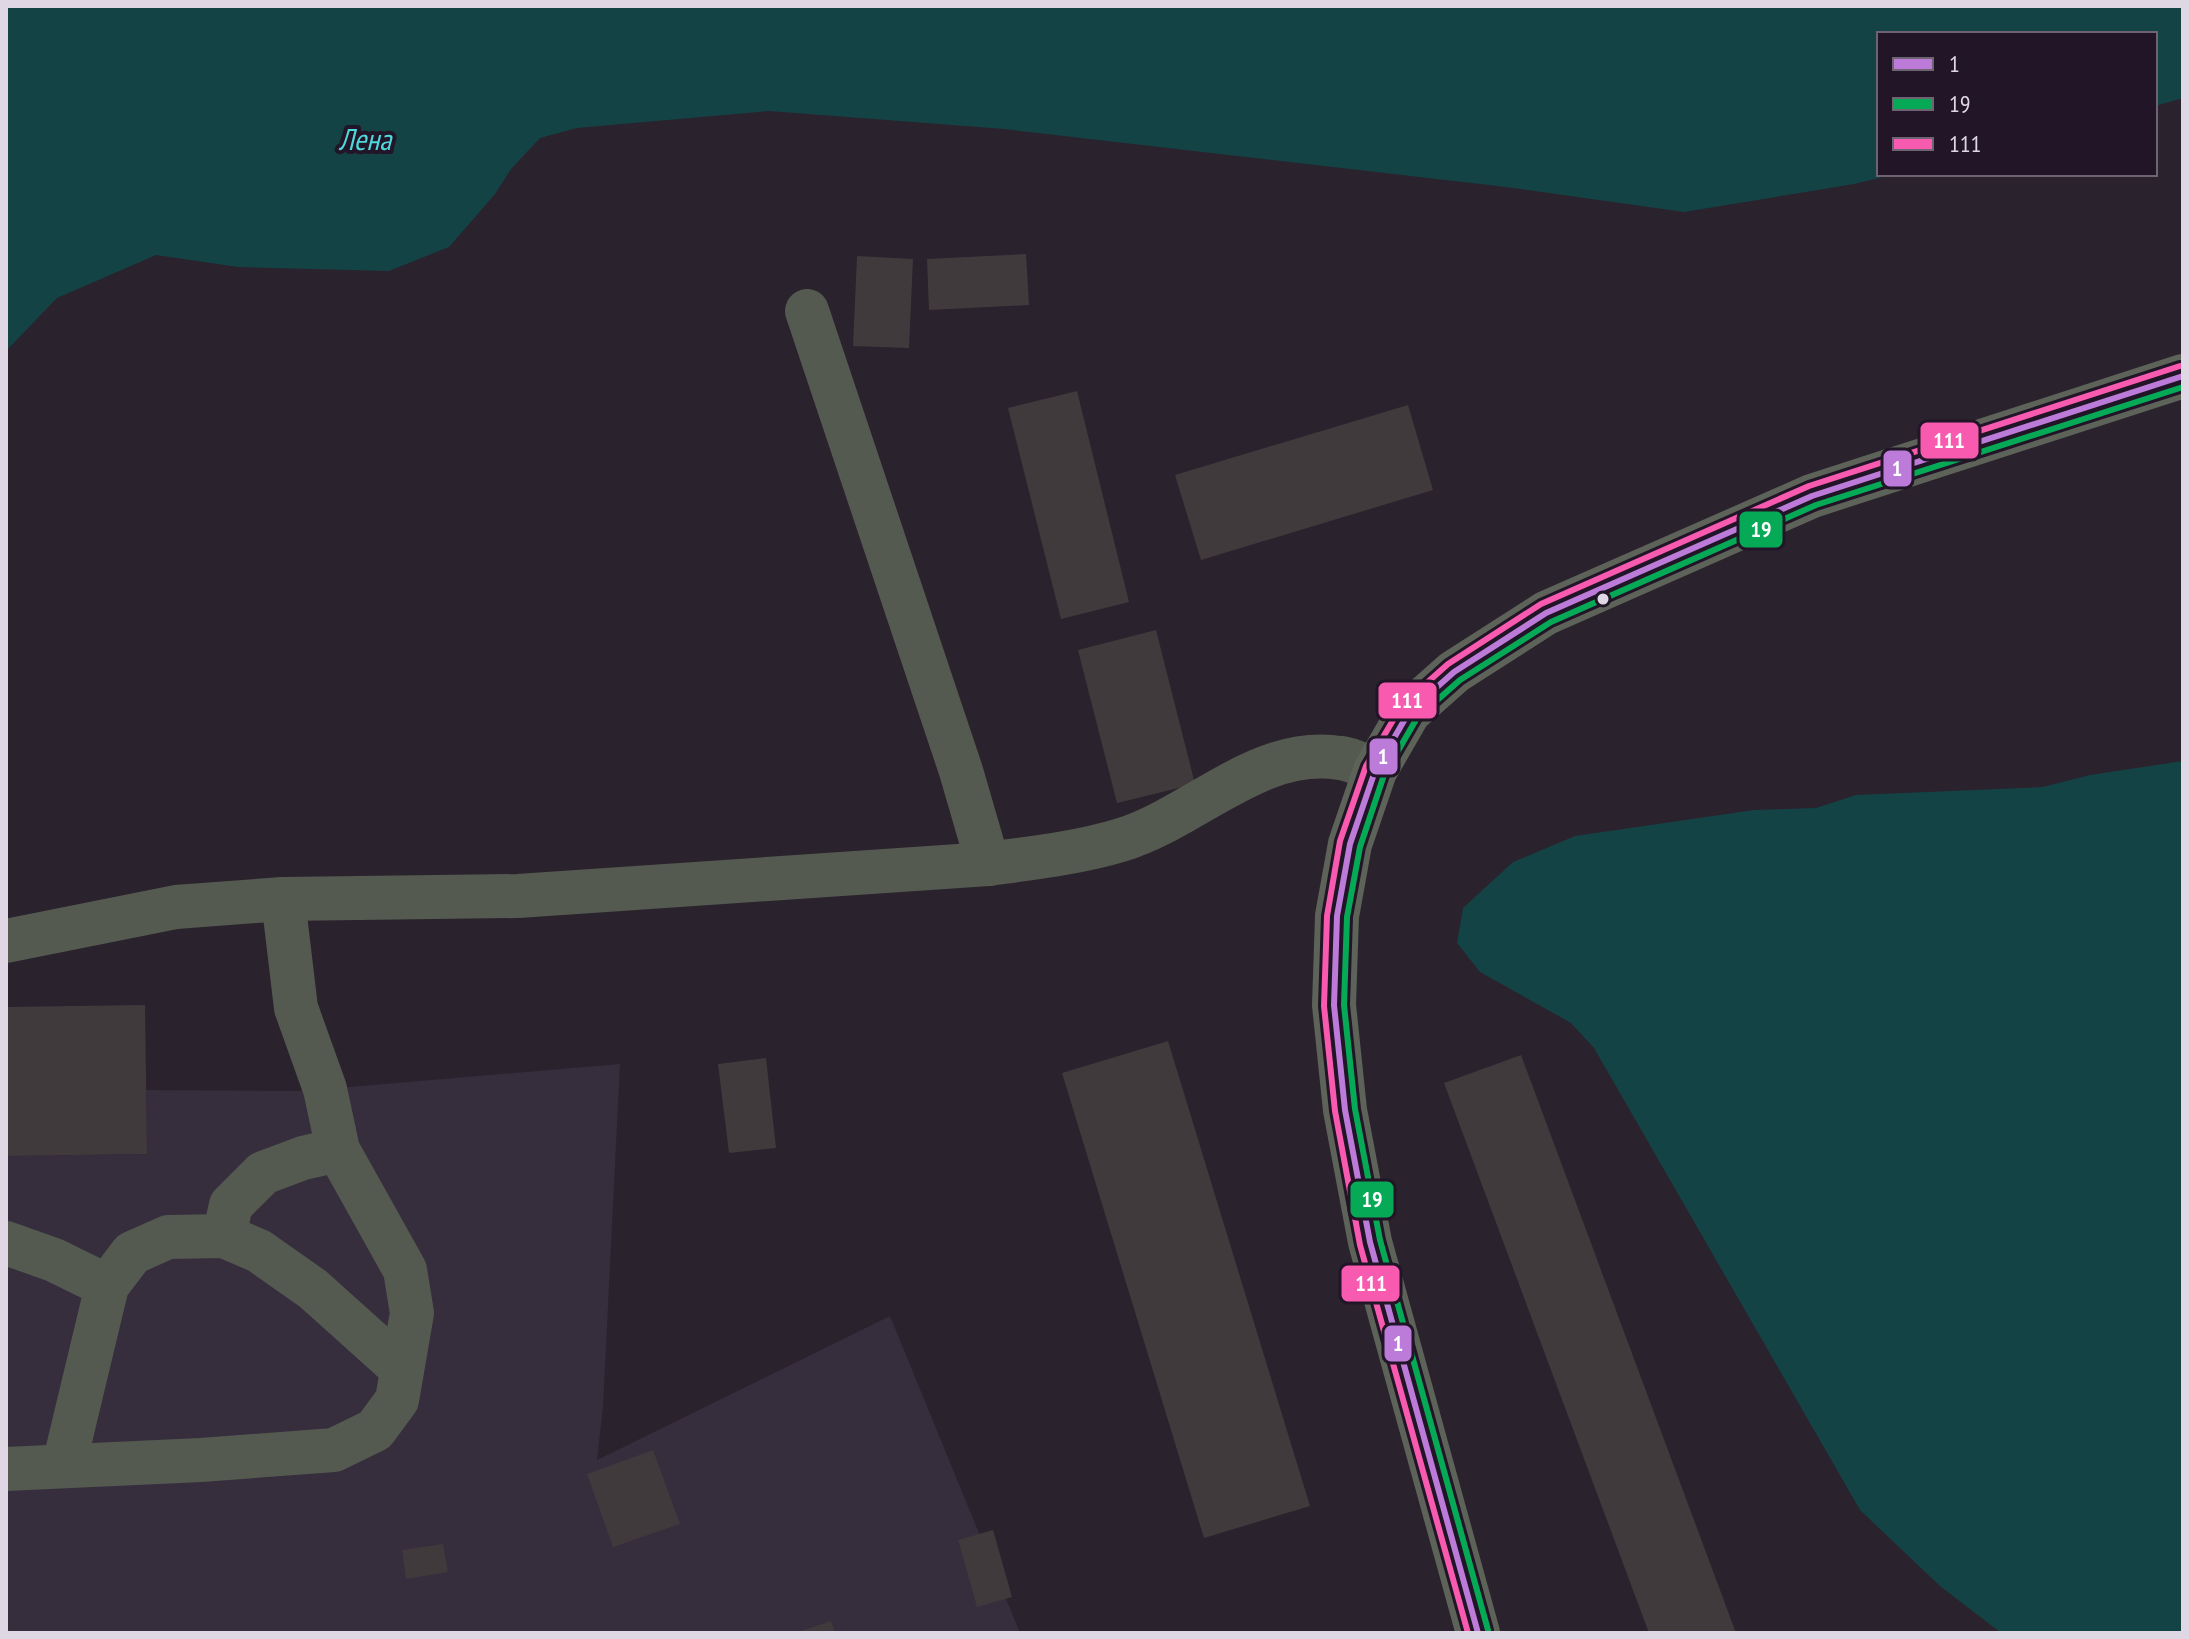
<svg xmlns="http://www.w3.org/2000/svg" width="2189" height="1639" font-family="'PT Sans Narrow',sans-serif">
<rect width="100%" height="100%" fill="#2a222d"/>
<polygon fill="#362d3d" points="620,1064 603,1407 597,1460 890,1316 1020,1633 6,1633 6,1156 147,1154 146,1090 303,1091"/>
<g fill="#144345">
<polygon points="6,6 2183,6 2183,98 2155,106 2155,34 1879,34 1879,174 1895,174 1854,184 1684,212 1506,187 1004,129 769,111 577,128 540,138 511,169 495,194 449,247 389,271 238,267 156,255 57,298 6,351"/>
<polygon points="2183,761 2183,1633 2001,1633 1940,1586 1860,1510 1594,1048 1571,1023 1480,972 1457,943 1463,908 1513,862 1575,836 1754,810 1816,808 1856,795 2043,787 2090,775"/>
</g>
<g fill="#413a3c">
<polygon points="1026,254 1029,305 929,310 927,259"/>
<polygon points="857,256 913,259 909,348 853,346"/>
<polygon points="1077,391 1129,602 1061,619 1008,408"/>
<polygon points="1408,405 1433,490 1201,560 1175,475"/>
<polygon points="1156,630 1195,784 1117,803 1078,650"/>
<polygon points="145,1005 147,1154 6,1156 6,1007"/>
<polygon points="1168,1041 1310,1506 1204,1538 1062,1073"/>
<polygon points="1521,1055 1736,1633 1649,1633 1444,1083"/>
<polygon points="766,1058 776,1148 729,1153 718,1064"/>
<polygon points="653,1450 680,1524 613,1547 587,1474"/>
<polygon points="993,1530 1012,1597 977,1607 958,1540"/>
<polygon points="443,1544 448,1572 406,1579 402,1550"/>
<polygon points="831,1621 835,1633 798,1633 798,1632"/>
</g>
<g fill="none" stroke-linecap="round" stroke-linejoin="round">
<g stroke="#545a50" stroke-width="44">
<polyline points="807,311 961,771 988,864"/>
<path d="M6,941L176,907L283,899L518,896L988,864C1032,858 1078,853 1121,840C1194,818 1259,745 1340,758C1352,759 1364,766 1375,771"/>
<polyline points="224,1236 231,1205 263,1173 303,1158 338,1150"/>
<polyline points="6,1243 54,1260 107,1286"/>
<polyline points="64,1465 107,1286 132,1253 168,1237 224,1236 259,1251 313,1289 402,1369"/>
<polyline points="6,1469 201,1460 334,1450 375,1430 397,1400 412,1313 405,1270 338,1150 325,1089 296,1008 283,899"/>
</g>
<polyline stroke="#5d6358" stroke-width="44" points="1478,1633 1370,1242 1345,1110 1334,1005 1337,916 1350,844 1375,771 1409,712 1454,672 1546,613 1812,496 2183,376"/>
<defs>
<polyline id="bus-1" points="1478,1633 1370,1242 1345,1110 1334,1005 1337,916 1350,844 1375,771 1409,712 1454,672 1546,613 1812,496 2183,376"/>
<polyline id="bus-2" points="1488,1630 1380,1240 1355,1109 1344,1005 1347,917 1360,847 1384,775 1417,718 1460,680 1551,622 1816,505 2183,387"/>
<polyline id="bus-3" points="1468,1633 1360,1245 1335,1111 1324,1006 1327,916 1340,841 1366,766 1402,705 1448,664 1541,604 1809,486 2180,366"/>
</defs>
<use href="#bus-1" stroke="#211527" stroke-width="12"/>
<use href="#bus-2" stroke="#211527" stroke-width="12"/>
<use href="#bus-3" stroke="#211527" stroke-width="12"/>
<use href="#bus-1" stroke="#bd7bd9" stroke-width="6"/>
<use href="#bus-2" stroke="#06aa56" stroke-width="6"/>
<use href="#bus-3" stroke="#f75aaf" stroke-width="6"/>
</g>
<circle fill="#dfd7e4" stroke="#211527" stroke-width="3" cx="1603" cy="599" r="7"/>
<g text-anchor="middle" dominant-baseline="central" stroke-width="8" stroke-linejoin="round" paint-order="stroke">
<g font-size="30" font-style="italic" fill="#4dd9db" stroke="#211527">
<text x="365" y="138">Лена</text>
</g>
</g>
<g stroke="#211527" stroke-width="3">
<rect x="1919" y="421" width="61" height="39" rx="8" fill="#f75aaf"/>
<rect x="1882" y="449" width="31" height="39" rx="8" fill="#bd7bd9"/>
<rect x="1738" y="510" width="46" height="39" rx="8" fill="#06aa56"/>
<rect x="1377" y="681" width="61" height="39" rx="8" fill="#f75aaf"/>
<rect x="1368" y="737" width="31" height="39" rx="8" fill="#bd7bd9"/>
<rect x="1349" y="1180" width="46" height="39" rx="8" fill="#06aa56"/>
<rect x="1340" y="1264" width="61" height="39" rx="8" fill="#f75aaf"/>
<rect x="1383" y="1324" width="30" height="39" rx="8" fill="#bd7bd9"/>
</g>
<g font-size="22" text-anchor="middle" font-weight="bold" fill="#fff">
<text x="1949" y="448">111</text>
<text x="1897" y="476">1</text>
<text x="1761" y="537">19</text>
<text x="1407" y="708">111</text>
<text x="1383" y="764">1</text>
<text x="1372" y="1207">19</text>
<text x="1371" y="1291">111</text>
<text x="1398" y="1351">1</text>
</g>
<rect width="2189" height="1639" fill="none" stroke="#dfd7e4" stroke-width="16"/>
<rect x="1877" y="32" width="280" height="144" fill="#211527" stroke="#6d6373" stroke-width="2"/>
<rect x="1893" y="58" width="40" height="12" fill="#bd7bd9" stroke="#6d6373" stroke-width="2"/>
<text x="1949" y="72" font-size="24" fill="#dfd7e4">1</text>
<rect x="1893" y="98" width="40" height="12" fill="#06aa56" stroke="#6d6373" stroke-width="2"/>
<text x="1949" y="112" font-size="24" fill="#dfd7e4">19</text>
<rect x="1893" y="138" width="40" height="12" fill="#f75aaf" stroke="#6d6373" stroke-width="2"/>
<text x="1949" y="152" font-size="24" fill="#dfd7e4">111</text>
</svg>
